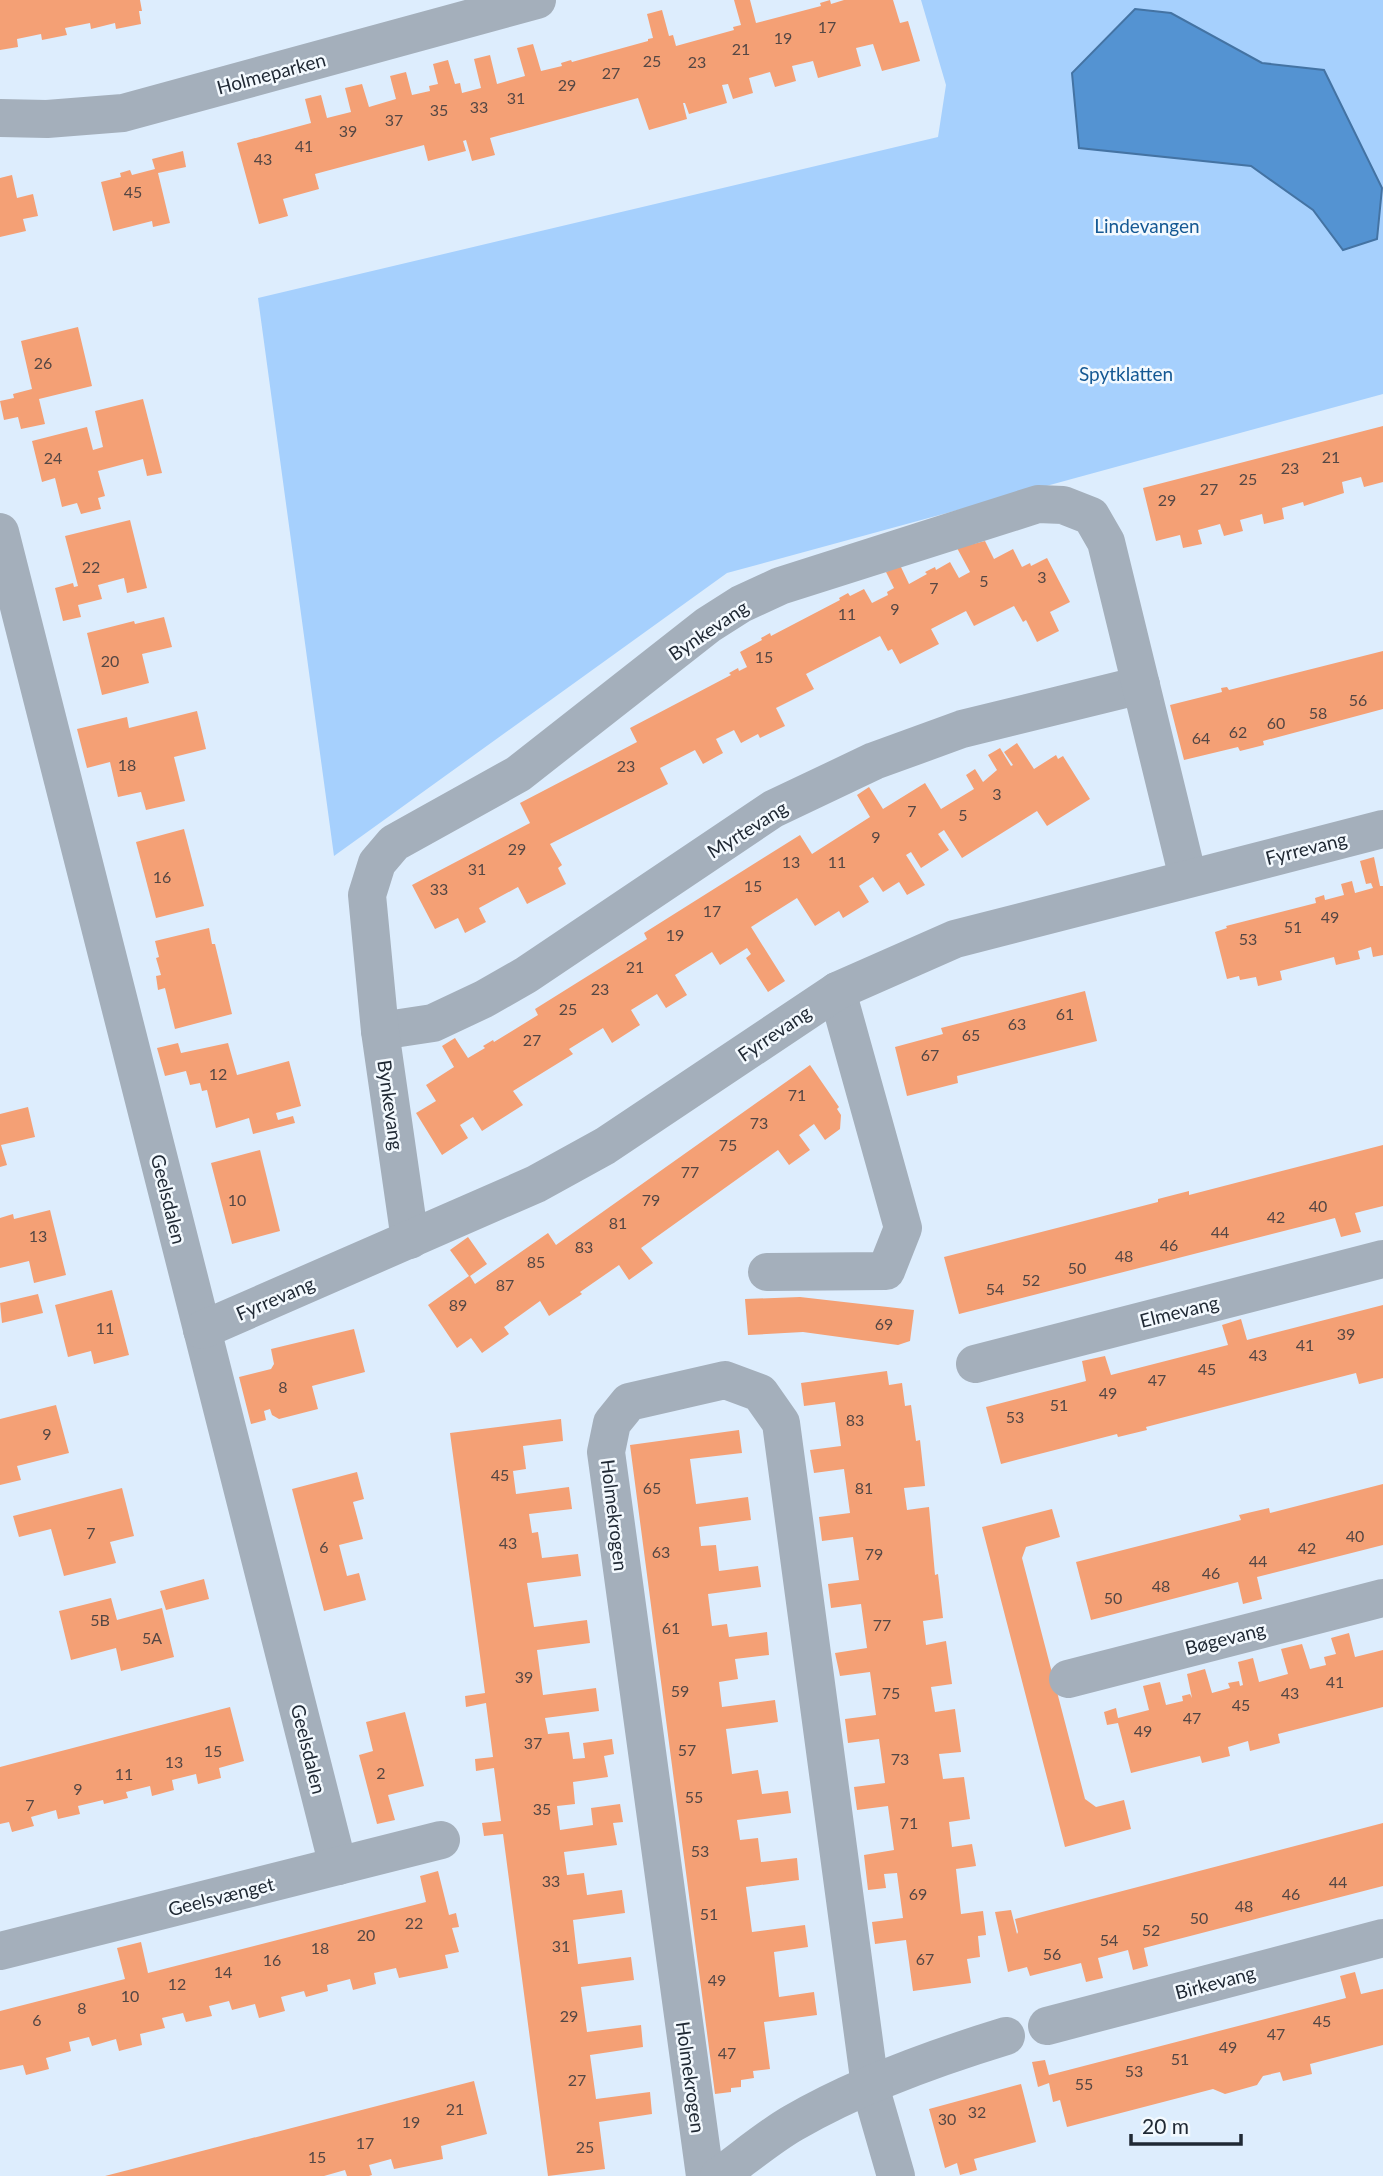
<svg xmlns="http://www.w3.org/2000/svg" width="1383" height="2176" font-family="Lato,sans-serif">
<rect width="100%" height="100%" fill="#ddedfd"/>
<polygon fill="#a6d0fd" points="921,0 1383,0 1383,394 727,573 334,856 258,298 938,137 946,85"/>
<polygon fill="#5493d2" stroke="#4473a3" stroke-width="2" points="1135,9 1171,13 1262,63 1324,70 1382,188 1377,239 1343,250 1313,210 1251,166 1079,148 1072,73"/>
<g fill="#f4a075">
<polygon points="0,0 140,0 142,11 139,11 141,24 116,29 115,23 91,29 90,23 65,28 67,35 42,40 41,34 17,39 18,47 0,50"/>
<polygon points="734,0 750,0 756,23 821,6 820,3 830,0 831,4 844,0 893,0 900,23 908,21 920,61 882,71 873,44 856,48 861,66 818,78 813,61 792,66 796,81 775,87 770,72 749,78 753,93 733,99 728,84 722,85 727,103 689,114 685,103 683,103 687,119 649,130 638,98 490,138 495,155 472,161 466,140 463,141 466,151 428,161 424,145 315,174 319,189 283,199 288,216 259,224 237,143 311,123 305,99 321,95 327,118 351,112 345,88 362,84 369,107 396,99 390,76 406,72 412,95 430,91 429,86 438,84 433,64 448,60 455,84 460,83 462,93 481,88 474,59 490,55 497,84 525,76 517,48 533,44 541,71 562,66 561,63 571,60 572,62 648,41 648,39 653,38 647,14 662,10 669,36 673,35 676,46 734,30 733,27 741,25"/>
<polygon points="183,151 186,167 158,173 170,223 153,227 152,221 113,231 101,182 121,177 120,173 130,170 132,175 155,169 152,159"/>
<polygon points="12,175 17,198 33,194 38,216 23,219 26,231 0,237 0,178"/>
<polygon points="78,327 92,386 39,399 45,424 21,429 18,417 4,420 0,401 14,398 13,394 32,389 21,341"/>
<polygon points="143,399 162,473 147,476 143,459 98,471 105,496 98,498 101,509 81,514 77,503 62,507 55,478 42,482 32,441 87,427 93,450 103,447 95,411"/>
<polygon points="1383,426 1383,482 1364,487 1361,477 1342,482 1344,493 1304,506 1303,502 1282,508 1284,519 1264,524 1262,514 1240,520 1243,531 1224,536 1220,524 1198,530 1202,544 1183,548 1180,535 1156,541 1143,488"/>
<polygon points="130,520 147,588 127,593 124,578 98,585 102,599 78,605 81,617 63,621 55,588 73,583 74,587 78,586 65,536"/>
<polygon points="985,541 994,559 1013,549 1022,567 1030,563 1031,566 1047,558 1070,602 1050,612 1059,631 1037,642 1026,620 1023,622 1014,606 974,626 966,611 931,629 939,644 900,664 892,649 888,651 880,636 806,674 814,689 776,708 785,726 760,738 758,734 741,743 734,730 716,739 723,753 703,764 695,750 660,768 668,784 550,844 562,865 558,868 566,884 527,904 518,887 479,908 486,922 465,933 458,918 435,929 412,885 530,823 520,803 637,742 630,728 731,675 729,673 738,668 739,671 747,667 740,652 762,640 761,638 770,633 771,636 840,600 839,598 848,593 850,596 864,589 872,603 888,595 887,592 894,588 886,572 900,565 909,584 927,574 925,572 935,567 936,570 950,562 959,578 970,572 957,548"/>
<polygon points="164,617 172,647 142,654 149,683 102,695 87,633 134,621 135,624"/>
<polygon points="1383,651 1383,709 1263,741 1264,745 1240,751 1238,747 1184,760 1170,705 1222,692 1221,688 1227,687 1229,690"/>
<polygon points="197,711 206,749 174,757 185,801 146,810 141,792 118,797 110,762 87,768 77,729 127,717 129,728"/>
<polygon points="1017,743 1034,769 1056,755 1058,759 1063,756 1090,799 1047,826 1037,811 962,858 944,830 938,834 949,850 921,868 911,852 906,855 925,885 907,895 899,882 883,892 873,877 859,886 869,902 843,918 839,911 815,926 797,898 751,927 785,981 768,992 746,958 751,954 747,948 720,965 712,952 675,975 687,995 666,1008 657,994 631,1010 640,1025 612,1043 603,1028 569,1049 573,1054 513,1091 523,1105 482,1131 473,1117 460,1125 468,1138 442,1155 416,1113 436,1101 426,1085 454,1067 442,1046 455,1038 468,1058 485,1048 483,1046 493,1040 494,1042 538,1015 535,1009 647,939 644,933 800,835 812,854 870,817 857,795 869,787 883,809 925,783 941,809 974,789 966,775 975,769 983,782 997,770 988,755 1000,748 1011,766 1013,765 1004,752"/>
<polygon points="184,829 204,906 156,918 136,842"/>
<polygon points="1374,857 1380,886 1383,886 1383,955 1373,957 1371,947 1358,951 1360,959 1336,965 1334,957 1280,971 1282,980 1258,986 1256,977 1240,980 1239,976 1227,979 1215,932 1227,928 1226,926 1316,903 1315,898 1324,895 1325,900 1344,895 1341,884 1352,881 1355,893 1373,888 1371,883 1366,884 1360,861"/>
<polygon points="209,928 212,944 215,944 232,1014 175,1029 165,988 158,990 156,976 161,975 156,958 159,957 155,941"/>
<polygon points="1085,991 1097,1041 957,1076 958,1083 907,1096 895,1047 943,1034 941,1028"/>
<polygon points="178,1043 181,1053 228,1043 237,1075 289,1061 301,1106 276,1113 278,1120 293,1116 295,1123 253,1134 249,1118 216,1128 207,1090 202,1091 200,1083 190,1085 186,1071 165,1076 157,1048"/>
<polygon points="810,1065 839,1107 837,1109 841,1115 840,1129 825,1140 814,1124 799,1135 810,1150 789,1165 778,1150 641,1248 653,1263 629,1280 619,1265 580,1292 582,1294 549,1316 540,1301 504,1327 509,1334 482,1353 471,1338 457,1348 428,1305 469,1276 450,1250 468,1237 487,1264 470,1276 475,1284 548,1233 556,1245"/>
<polygon points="28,1107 35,1137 1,1145 7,1165 0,1167 0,1114"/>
<polygon points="1383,1145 1383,1206 1355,1213 1361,1232 1341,1237 1335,1218 959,1314 944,1257 1158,1202 1158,1199 1189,1191 1189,1195"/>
<polygon points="260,1150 280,1231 232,1244 211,1163"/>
<polygon points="50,1210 66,1275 34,1283 29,1261 0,1268 0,1218 13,1214 14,1219"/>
<polygon points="112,1290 129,1355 94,1364 91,1351 68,1357 55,1305"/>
<polygon points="38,1294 43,1313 2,1323 0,1303"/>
<polygon points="800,1297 914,1310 910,1341 898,1345 803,1332 748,1335 745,1299"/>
<polygon points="1383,1305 1383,1378 1359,1384 1356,1373 1146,1427 1147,1430 1118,1437 1117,1434 1001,1464 986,1407 1086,1381 1082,1361 1105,1356 1111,1375 1228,1345 1222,1325 1241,1319 1247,1340"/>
<polygon points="354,1329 365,1372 312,1386 318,1409 279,1419 272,1415 270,1409 264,1411 266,1420 251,1424 239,1377 271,1369 274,1364 271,1349"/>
<polygon points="887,1371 889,1385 902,1383 905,1406 911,1405 916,1441 920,1440 925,1486 904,1488 907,1510 929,1507 935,1575 938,1574 943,1618 923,1621 926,1645 946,1641 952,1684 931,1687 935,1712 955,1709 961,1752 939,1754 943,1779 964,1777 970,1819 949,1822 952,1847 972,1844 976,1866 956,1869 961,1914 983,1911 986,1935 978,1936 980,1957 967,1959 971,1983 913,1991 906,1940 875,1944 872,1922 903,1918 897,1873 884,1874 886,1888 868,1890 864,1855 894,1850 888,1806 857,1810 854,1787 885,1783 879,1739 848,1743 845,1719 876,1715 870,1672 840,1676 835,1653 867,1648 861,1604 831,1608 828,1584 859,1580 853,1537 822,1541 819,1517 850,1513 844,1469 814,1473 810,1450 841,1446 835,1402 804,1406 801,1383"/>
<polygon points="56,1405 69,1453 17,1466 21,1480 0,1485 0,1419"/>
<polygon points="561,1419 563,1441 523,1446 526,1469 513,1471 516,1494 569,1487 572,1509 529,1514 532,1533 538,1532 542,1558 578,1554 581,1576 527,1583 534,1627 587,1620 590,1643 537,1650 543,1695 596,1688 599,1711 545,1718 548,1734 569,1732 573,1759 585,1758 583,1743 612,1739 614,1754 604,1756 608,1777 573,1782 575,1804 557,1806 560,1830 593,1825 591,1808 620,1804 623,1822 613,1823 617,1845 564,1852 567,1875 584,1873 587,1895 622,1890 625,1913 573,1920 578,1964 631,1957 634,1980 581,1987 587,2032 641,2025 643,2047 590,2055 596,2099 650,2092 652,2114 599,2122 605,2169 548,2176 503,1834 484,1836 482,1823 501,1821 494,1768 476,1771 475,1759 493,1757 486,1703 466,1707 465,1696 485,1693 450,1433"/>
<polygon points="739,1430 742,1453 690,1459 696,1504 748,1497 751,1520 699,1527 701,1546 716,1545 719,1571 758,1566 761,1587 708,1594 712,1626 727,1624 729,1637 767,1632 769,1655 735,1659 738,1679 719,1682 722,1707 775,1700 778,1722 726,1729 732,1774 758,1770 762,1794 788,1791 791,1813 737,1820 740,1840 758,1838 761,1862 797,1858 799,1880 746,1887 752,1932 805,1925 808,1947 774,1952 779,1997 814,1992 817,2015 764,2022 770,2069 753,2071 754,2078 741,2080 741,2087 731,2088 731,2092 715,2094 630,1445"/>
<polygon points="357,1472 364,1499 353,1502 363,1539 339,1545 347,1576 359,1573 366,1600 324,1611 292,1489"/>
<polygon points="1383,1484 1383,1545 1257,1577 1262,1599 1243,1604 1238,1582 1091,1620 1076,1562 1241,1520 1239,1515 1269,1508 1270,1513"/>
<polygon points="122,1488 134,1536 110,1542 116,1563 64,1576 51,1529 19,1537 13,1516"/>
<polygon points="1052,1509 1060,1537 1026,1547 1022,1558 1085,1799 1096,1807 1124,1800 1131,1829 1065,1847 982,1527"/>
<polygon points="204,1579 209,1599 166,1610 160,1591"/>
<polygon points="111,1598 117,1620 162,1608 174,1657 121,1671 116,1648 71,1660 59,1611"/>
<polygon points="1349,1633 1355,1657 1383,1650 1383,1707 1278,1734 1280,1743 1250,1751 1248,1741 1228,1747 1230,1756 1202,1763 1200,1756 1131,1773 1118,1723 1107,1725 1104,1712 1116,1708 1118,1718 1149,1710 1143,1686 1160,1682 1166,1705 1183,1701 1182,1696 1190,1694 1192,1698 1187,1674 1205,1669 1212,1693 1230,1688 1228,1683 1239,1681 1240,1686 1243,1685 1238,1662 1253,1658 1259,1682 1288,1674 1281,1649 1302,1644 1310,1669 1326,1665 1324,1657 1336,1654 1331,1638"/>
<polygon points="230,1707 244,1761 219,1768 221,1778 198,1784 196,1774 172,1780 174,1790 152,1796 150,1786 126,1792 128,1798 104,1804 103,1800 78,1806 80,1814 58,1819 56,1810 31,1817 34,1826 12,1832 9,1822 0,1824 0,1767"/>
<polygon points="405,1712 424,1786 388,1795 395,1820 377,1824 359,1755 373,1751 366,1722"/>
<polygon points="1383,1823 1383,1886 1144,1948 1148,1966 1133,1970 1128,1950 1098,1958 1103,1978 1086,1982 1081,1963 1030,1976 1027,1967 1008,1972 995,1912 1011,1910 1017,1934 1018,1932 1015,1919"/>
<polygon points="438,1871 449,1915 456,1913 459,1927 452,1928 459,1952 445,1955 448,1968 399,1978 396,1968 374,1973 376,1984 353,1990 350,1979 327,1985 328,1991 306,1997 304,1991 281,1997 285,2011 259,2018 255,2004 232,2010 229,2001 209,2006 212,2016 186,2022 183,2013 162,2018 165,2028 140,2034 142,2045 119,2051 116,2039 92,2046 89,2037 69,2042 71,2051 46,2058 49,2069 26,2075 23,2065 0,2070 0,2011 125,1979 117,1948 141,1942 148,1973 426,1902 420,1876"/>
<polygon points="1355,1972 1361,1994 1383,1989 1383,2045 1310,2064 1312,2074 1283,2081 1280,2072 1263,2076 1257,2085 1225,2094 1213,2089 1067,2127 1060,2100 1053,2102 1049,2083 1038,2087 1032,2062 1045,2060 1049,2075 1346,1998 1340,1976"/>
<polygon points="474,2081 487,2134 441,2146 443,2159 394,2169 391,2159 369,2165 372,2175 369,2176 347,2176 345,2170 324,2176 105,2176"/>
<polygon points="1021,2084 1036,2142 974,2159 977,2170 960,2175 957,2163 945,2168 929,2109"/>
</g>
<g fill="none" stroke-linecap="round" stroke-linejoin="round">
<g stroke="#a4afbb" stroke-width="38">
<polyline points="0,118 47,119 123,113 537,0"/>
<polyline points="0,532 338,1866"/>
<polyline points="380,1031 433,1023 484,999 526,975 773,809 874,761 962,729 1141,685"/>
<polyline points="410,1240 380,1031 367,895 377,863 394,843 518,774 708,625 741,604 780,586 1038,504 1063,505 1091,516 1106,542 1188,878"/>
<polyline points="767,1272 886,1271 903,1228 837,991"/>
<polyline points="202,1330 536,1184 605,1146 837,991 955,939 1383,829"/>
<polyline points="975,1364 1383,1259"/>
<polyline points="1068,1679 1383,1598"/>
<polyline points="0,1951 441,1840"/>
<polyline points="1047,2026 1383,1938"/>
<polyline points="705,2176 606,1452 612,1423 629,1402 725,1380 760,1393 781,1423 870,2086 896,2176"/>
<path d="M719,2176C743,2159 767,2138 793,2123C858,2085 934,2058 1006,2036"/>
</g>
</g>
<g text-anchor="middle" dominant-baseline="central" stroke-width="5" stroke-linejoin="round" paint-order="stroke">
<g font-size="16" fill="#554744">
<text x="827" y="26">17</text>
<text x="783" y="37">19</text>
<text x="741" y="48">21</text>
<text x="652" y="60">25</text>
<text x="697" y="61">23</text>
<text x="611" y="72">27</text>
<text x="567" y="84">29</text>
<text x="516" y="97">31</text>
<text x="479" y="106">33</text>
<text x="439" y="109">35</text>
<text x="394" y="119">37</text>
<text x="348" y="130">39</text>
<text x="304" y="145">41</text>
<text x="263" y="158">43</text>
<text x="133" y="191">45</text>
<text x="43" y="362">26</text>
<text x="1331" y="456">21</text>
<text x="53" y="457">24</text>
<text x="1290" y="467">23</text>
<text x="1248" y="478">25</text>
<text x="1209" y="488">27</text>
<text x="1167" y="499">29</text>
<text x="91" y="566">22</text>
<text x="1042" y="576">3</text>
<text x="984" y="580">5</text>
<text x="934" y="587">7</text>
<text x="895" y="608">9</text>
<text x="847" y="613">11</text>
<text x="764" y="656">15</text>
<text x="110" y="660">20</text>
<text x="1358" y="699">56</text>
<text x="1318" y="712">58</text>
<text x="1276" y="722">60</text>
<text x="1238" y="731">62</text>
<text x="1201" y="737">64</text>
<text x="127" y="764">18</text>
<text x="626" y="765">23</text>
<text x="997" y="793">3</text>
<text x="912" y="810">7</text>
<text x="963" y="814">5</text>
<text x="876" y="836">9</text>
<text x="517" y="848">29</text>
<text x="791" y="861">13</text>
<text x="837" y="861">11</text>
<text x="477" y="868">31</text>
<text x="162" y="876">16</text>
<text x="753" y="885">15</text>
<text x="439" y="888">33</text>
<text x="712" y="910">17</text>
<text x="1330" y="916">49</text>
<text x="1293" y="926">51</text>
<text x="675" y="934">19</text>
<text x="1248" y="938">53</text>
<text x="635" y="966">21</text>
<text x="600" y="988">23</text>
<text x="568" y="1008">25</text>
<text x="1065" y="1013">61</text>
<text x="1017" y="1023">63</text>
<text x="971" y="1034">65</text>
<text x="532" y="1039">27</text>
<text x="930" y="1054">67</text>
<text x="218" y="1073">12</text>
<text x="797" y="1094">71</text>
<text x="759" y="1122">73</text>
<text x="728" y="1144">75</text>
<text x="690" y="1171">77</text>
<text x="237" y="1199">10</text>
<text x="651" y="1199">79</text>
<text x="1318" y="1205">40</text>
<text x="1276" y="1216">42</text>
<text x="618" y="1222">81</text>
<text x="1220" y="1231">44</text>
<text x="38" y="1235">13</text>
<text x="1169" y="1244">46</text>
<text x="584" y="1246">83</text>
<text x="1124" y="1255">48</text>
<text x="536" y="1261">85</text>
<text x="1077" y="1267">50</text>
<text x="1031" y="1279">52</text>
<text x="505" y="1284">87</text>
<text x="995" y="1288">54</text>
<text x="458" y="1304">89</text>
<text x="884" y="1323">69</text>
<text x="105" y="1327">11</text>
<text x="1346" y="1333">39</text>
<text x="1305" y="1344">41</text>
<text x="1258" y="1354">43</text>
<text x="1207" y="1368">45</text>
<text x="1157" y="1379">47</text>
<text x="283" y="1386">8</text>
<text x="1108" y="1392">49</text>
<text x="1059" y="1404">51</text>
<text x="1015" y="1416">53</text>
<text x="855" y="1419">83</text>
<text x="47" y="1433">9</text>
<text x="500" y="1474">45</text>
<text x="652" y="1487">65</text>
<text x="864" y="1487">81</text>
<text x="91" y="1532">7</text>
<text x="1355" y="1535">40</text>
<text x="508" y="1542">43</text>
<text x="324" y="1546">6</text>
<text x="1307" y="1547">42</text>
<text x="661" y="1551">63</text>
<text x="874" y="1553">79</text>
<text x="1258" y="1560">44</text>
<text x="1211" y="1572">46</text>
<text x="1161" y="1585">48</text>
<text x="1113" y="1597">50</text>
<text x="100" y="1619">5B</text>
<text x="882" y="1624">77</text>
<text x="671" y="1627">61</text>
<text x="152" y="1637">5A</text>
<text x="524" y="1676">39</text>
<text x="1335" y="1681">41</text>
<text x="680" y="1690">59</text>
<text x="891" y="1692">75</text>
<text x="1290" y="1692">43</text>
<text x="1241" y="1704">45</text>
<text x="1192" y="1717">47</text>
<text x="1143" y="1730">49</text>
<text x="533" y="1742">37</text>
<text x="687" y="1749">57</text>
<text x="213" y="1750">15</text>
<text x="900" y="1758">73</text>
<text x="174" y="1761">13</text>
<text x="381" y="1772">2</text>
<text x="124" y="1773">11</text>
<text x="78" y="1788">9</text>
<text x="694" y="1796">55</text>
<text x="30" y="1804">7</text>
<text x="542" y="1808">35</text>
<text x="909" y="1822">71</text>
<text x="700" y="1850">53</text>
<text x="551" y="1880">33</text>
<text x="1338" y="1881">44</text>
<text x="918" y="1893">69</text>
<text x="1291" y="1893">46</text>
<text x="1244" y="1905">48</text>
<text x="709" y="1913">51</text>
<text x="1199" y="1917">50</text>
<text x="414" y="1922">22</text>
<text x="1151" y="1929">52</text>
<text x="366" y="1934">20</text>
<text x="1109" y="1939">54</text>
<text x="561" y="1945">31</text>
<text x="320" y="1947">18</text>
<text x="1052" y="1953">56</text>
<text x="925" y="1958">67</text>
<text x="272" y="1959">16</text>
<text x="223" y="1971">14</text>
<text x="717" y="1979">49</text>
<text x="177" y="1983">12</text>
<text x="130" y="1995">10</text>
<text x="82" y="2007">8</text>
<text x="569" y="2015">29</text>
<text x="37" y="2019">6</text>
<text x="1322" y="2020">45</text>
<text x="1276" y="2033">47</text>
<text x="1228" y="2046">49</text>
<text x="727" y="2052">47</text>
<text x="1180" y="2058">51</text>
<text x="1134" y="2070">53</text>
<text x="577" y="2079">27</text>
<text x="1084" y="2083">55</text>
<text x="455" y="2108">21</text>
<text x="977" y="2111">32</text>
<text x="947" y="2118">30</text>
<text x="411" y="2121">19</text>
<text x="365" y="2142">17</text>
<text x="585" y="2146">25</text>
<text x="317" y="2156">15</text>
</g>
<g font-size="19" fill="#202934" stroke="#f3f9fe">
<text transform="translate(271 73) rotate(-15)">Holmeparken</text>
<text transform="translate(708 630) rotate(-34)">Bynkevang</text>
<text transform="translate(747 829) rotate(-32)">Myrtevang</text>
<text transform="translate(1306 848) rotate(-14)">Fyrrevang</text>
<text transform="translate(774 1033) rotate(-34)">Fyrrevang</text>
<text transform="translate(391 1105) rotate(82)">Bynkevang</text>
<text transform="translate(169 1199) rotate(76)">Geelsdalen</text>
<text transform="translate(275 1298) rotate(-23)">Fyrrevang</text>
<text transform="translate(1179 1311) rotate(-14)">Elmevang</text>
<text transform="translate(615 1515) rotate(83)">Holmekrogen</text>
<text transform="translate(1225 1638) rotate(-14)">Bøgevang</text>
<text transform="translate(309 1749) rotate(76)">Geelsdalen</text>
<text transform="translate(221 1896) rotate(-14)">Geelsvænget</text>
<text transform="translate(1215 1982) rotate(-15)">Birkevang</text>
<text transform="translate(691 2077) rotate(82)">Holmekrogen</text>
</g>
<g font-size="19" fill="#155994" stroke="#f3f9fe">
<text x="1147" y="225">Lindevangen</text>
<text x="1126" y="373">Spytklatten</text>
</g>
</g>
<path d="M1131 2134v10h110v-10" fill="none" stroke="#202934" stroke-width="3.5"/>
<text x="1142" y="2134" font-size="21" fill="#202934" stroke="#f3f9fe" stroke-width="5" paint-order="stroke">20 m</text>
</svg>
